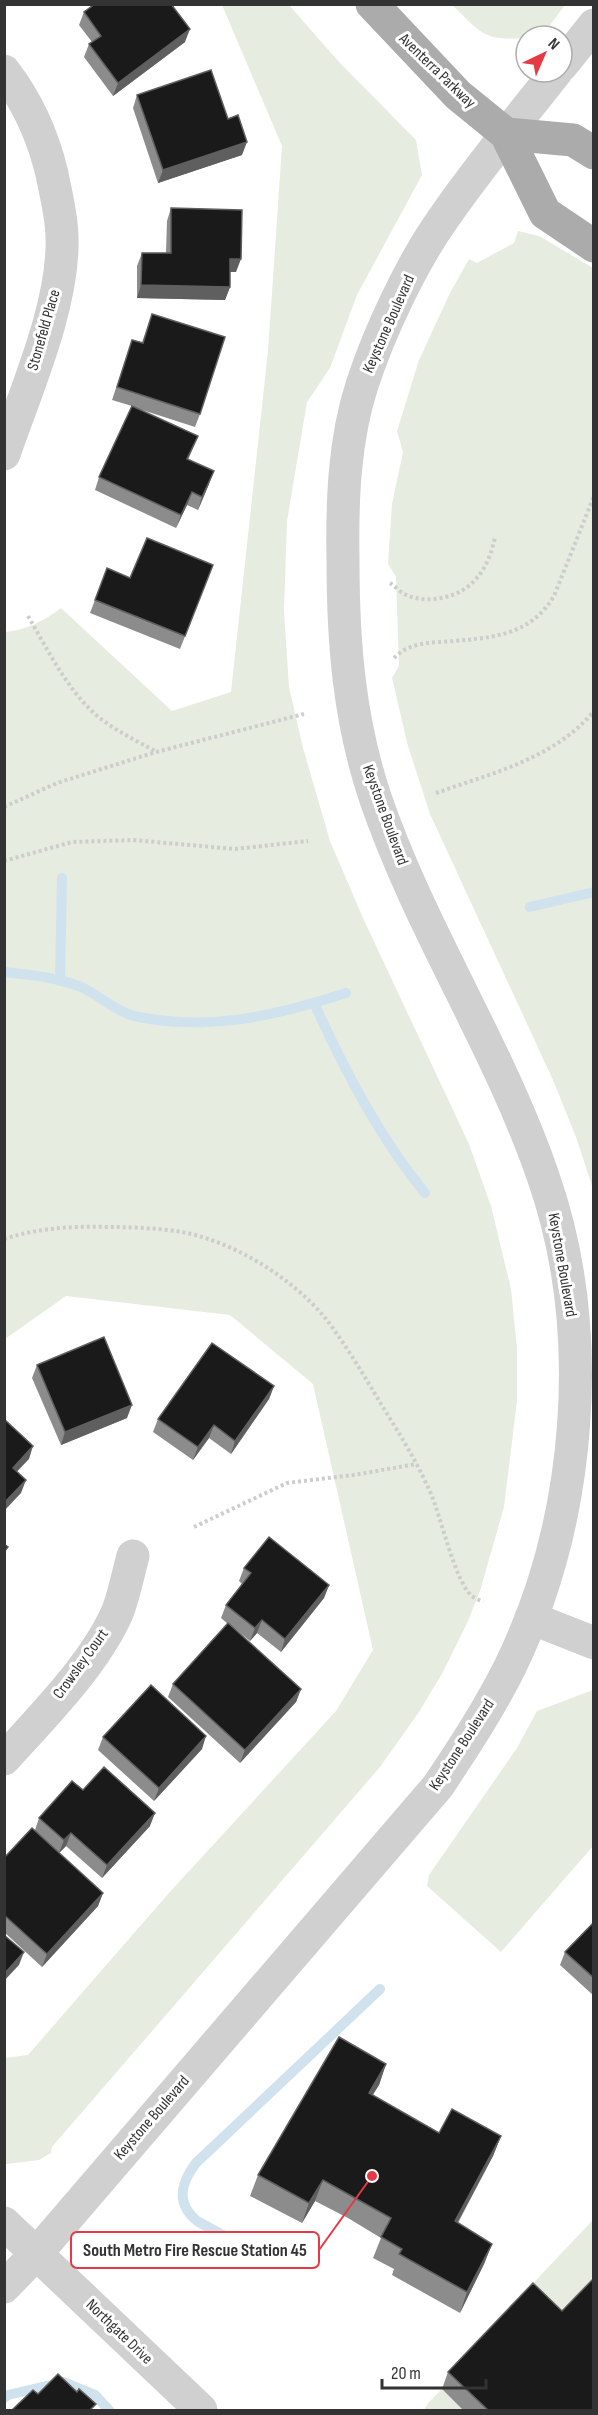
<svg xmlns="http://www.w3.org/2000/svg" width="598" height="2415" font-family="'Sofia Sans Condensed',sans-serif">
<rect width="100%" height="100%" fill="#fff"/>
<g fill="#e6ecdf">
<path d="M222,5H289L340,63L416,140L422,175L357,295L330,368L307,402L287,521L284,611L289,687L303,748L330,841L363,918L469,1144L491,1206L511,1289L517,1349V1401L504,1507L480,1591L468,1621L443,1672L419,1712L380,1767L52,2147L51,2153L39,2160L7,2164L4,2163L5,2058L28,2055L168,1894L336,1711L373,1650L313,1384L230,1315L66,1296L5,1339V632C26,630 44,621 61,608L172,711L231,692L268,351L282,146Z"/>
<path d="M452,5H565L545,32L526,36V38C482,41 482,33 452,5Z"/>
<polygon points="518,231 539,236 593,268 593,1189 576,1137 553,1080 430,814 408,746 392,678 399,666 396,577 388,564 392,504 403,452 397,431 419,360 450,293 469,259 477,263 514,243"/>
<polygon points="593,1690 593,1846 501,1952 427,1886 429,1875 517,1748 537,1711"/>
<polygon points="593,2220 593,2288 556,2328 521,2296"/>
<polygon points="442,2389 463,2410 424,2410 429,2402"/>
</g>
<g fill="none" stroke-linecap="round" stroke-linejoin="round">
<g stroke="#cfe2ee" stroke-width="10">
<polyline points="530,907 594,892"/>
<path d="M4,972C31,975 56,977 81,987C99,995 115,1011 134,1016C209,1032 275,1016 346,993"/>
<polyline points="60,981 62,878"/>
<path d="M314,1003C344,1069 379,1137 425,1193"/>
<path d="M272,2262L197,2221C175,2203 181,2183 196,2163L380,1989"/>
<polyline points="4,2398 8,2395 63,2382 95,2395 109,2410"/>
</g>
<g stroke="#cdcdcd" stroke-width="4" stroke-dasharray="3 3" stroke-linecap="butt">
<path d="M390,583C396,587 402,594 409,596C419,600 431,600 441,598C474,592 489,567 495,537"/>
<path d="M28,616C48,650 66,688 96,715C114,730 135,740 155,751"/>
<path d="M394,658C407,645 422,643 440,642C486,638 528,639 554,596L594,496"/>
<path d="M436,793C492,773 554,759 594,711"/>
<polyline points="4,807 57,783 156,752 304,714"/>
<polyline points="4,861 72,842 133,840 235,849 308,841"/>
<path d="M4,1239C38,1228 72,1226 108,1227C130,1227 153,1228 176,1231C230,1239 292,1277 326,1319C345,1344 362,1372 378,1399C397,1430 417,1461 431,1494C441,1517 455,1581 471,1595C474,1598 479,1600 483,1602"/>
<polyline points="194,1527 287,1483 353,1475 417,1464"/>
</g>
<g stroke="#d0d0d0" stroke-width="33">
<polyline points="562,65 594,25"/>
<path d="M4,71C28,102 43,136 52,174C56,195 62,217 62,238C64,305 26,390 4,454"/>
<polyline points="531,1618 594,1643"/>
<path d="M4,1759C42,1717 94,1665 117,1613C124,1596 128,1574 133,1556"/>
<polyline points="4,2223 201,2410"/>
<path d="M4,2287L36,2254L438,1786C464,1747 489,1709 510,1667C581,1521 597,1333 544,1179C499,1047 420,929 375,797C349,719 343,642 343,560C342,501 344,441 362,385C379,333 411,264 443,219C478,168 518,120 556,72"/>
</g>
<g stroke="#ababab" stroke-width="33">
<polyline points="372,4 458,95 506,134 545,213 594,246"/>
<polyline points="506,134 573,140 594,153"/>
</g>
</g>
<g fill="#8c8c8c">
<polygon points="84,12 185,42 113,96 84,57 89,44 92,42 79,25"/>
<polygon points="137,95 228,119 242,155 158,183 133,108"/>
<polygon points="171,208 236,272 230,272 230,287 225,300 137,298 137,266 142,253 166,253 167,221"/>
<polygon points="152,314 200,414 195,427 133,407 198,436 188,460 209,484 198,510 187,505 176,528 95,490 99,477 132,406 112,400 132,340 142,343"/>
<polygon points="213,565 180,649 90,613 95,600 130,578"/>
<polygon points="37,1365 127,1418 61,1445 32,1378"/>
<polygon points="274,1386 269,1399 231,1454 209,1438 193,1460 153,1432 158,1419"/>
<polygon points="244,1568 329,1585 324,1598 281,1652 257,1633 250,1641 233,1627 301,1689 296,1702 240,1763 168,1697 173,1684 228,1624 221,1618 226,1605 242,1584 239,1581"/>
<polygon points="103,1737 202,1749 154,1801 98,1750"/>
<polygon points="83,1790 150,1826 102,1878 66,1846 59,1853 103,1893 98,1906 42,1967 4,1932 4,1858 35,1830 39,1818"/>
<polygon points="594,1922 594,1996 560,1965 565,1952"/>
<polygon points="386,2064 379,2085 372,2095 439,2133 501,2136 493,2156 458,2223 492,2244 484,2264 460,2313 392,2275 394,2269 373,2258 381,2238 348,2218 315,2201 302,2223 250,2196 258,2175"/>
<polygon points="562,2311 594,2410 463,2410 442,2389 448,2372"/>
</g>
<g fill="#5f5f5f">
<polygon points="190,29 185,42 113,96 118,83"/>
<polygon points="247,142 242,155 158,183 163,170"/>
<polygon points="230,259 241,259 236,272 225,272"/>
<polygon points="141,285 230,287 225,300 137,298"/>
<polygon points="214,471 209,484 198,510 202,497"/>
<polygon points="192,492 187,505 176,528 181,515"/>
<polygon points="274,1386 269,1399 231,1454 235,1441"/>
<polygon points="132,1405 127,1418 61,1445 65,1432"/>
<polygon points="214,1425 209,1438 193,1460 198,1447"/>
<polygon points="33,1446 29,1459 8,1481 13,1468"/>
<polygon points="26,1480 21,1493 4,1511 4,1503"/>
<polygon points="329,1585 324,1598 281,1652 285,1639"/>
<polygon points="262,1620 257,1633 250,1641 255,1628"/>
<polygon points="301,1689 296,1702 240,1763 245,1750"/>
<polygon points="206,1736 202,1749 154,1801 159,1788"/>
<polygon points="155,1813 150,1826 102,1878 107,1865"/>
<polygon points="71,1833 66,1846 59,1853 64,1840"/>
<polygon points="103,1893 98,1906 42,1967 47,1954"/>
<polygon points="24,1952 19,1965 4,1981 4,1974"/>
<polygon points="386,2064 379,2085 361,2114 369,2093"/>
<polygon points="501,2136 493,2156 447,2242 455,2221"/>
<polygon points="323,2180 315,2201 302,2223 309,2203"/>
<polygon points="492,2244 484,2264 460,2313 467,2292"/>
</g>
<g fill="#1a1a1a" stroke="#5f5f5f" stroke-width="1.5">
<polygon points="95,4 171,4 190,29 118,83 89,44 101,36 84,12"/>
<polygon points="211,70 228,119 238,115 247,142 163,170 137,95"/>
<polygon points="171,208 242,210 241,259 230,259 230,287 141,285 142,253 171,253"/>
<polygon points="152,314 225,337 200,414 117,387 132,340 143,343"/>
<polygon points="132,406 198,436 187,459 214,471 202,497 192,492 181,515 99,477"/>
<polygon points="147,538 213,565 185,636 95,600 107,568 130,578"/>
<polygon points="104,1337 132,1405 65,1432 37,1365"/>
<polygon points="212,1343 274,1386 235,1441 214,1425 198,1447 158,1419"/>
<polygon points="4,1419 33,1446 13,1468 26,1480 4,1503"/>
<polygon points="269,1537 329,1585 285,1639 262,1620 255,1628 226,1605 251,1573 244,1568"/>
<polygon points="4,1544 8,1547 4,1552"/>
<polygon points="228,1623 301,1689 245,1750 173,1684"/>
<polygon points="151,1685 206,1736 159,1788 103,1737"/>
<polygon points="104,1767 155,1813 107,1865 71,1833 64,1840 39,1818 72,1781 83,1790"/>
<polygon points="32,1828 103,1893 47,1954 4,1915 4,1858"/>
<polygon points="594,1922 594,1978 565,1952"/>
<polygon points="4,1935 24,1952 4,1974"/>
<polygon points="339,2037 386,2064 369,2093 439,2133 452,2109 501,2136 455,2221 492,2244 467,2292 399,2254 402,2249 381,2237 391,2218 355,2198 323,2180 309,2203 258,2175"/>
<polygon points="594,2278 594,2410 488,2410 448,2372 533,2283 562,2311"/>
<polygon points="58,2374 77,2392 79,2389 96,2404 91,2409 92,2410 12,2410 33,2390 38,2394"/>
</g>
<g text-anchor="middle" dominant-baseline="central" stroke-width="6" stroke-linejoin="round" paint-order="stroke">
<g font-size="16" fill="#333" stroke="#fff">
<text transform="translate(437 71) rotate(44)">Aventerra Parkway</text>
<text transform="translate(389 324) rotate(-66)">Keystone Boulevard</text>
<text transform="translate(44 330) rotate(-74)">Stonefeld Place</text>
<text transform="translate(385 815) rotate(70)">Keystone Boulevard</text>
<text transform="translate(562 1265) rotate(80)">Keystone Boulevard</text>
<text transform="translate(81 1664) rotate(-54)">Crowsley Court</text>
<text transform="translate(462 1745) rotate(-57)">Keystone Boulevard</text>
<text transform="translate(152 2118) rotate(-49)">Keystone Boulevard</text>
<text transform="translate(119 2332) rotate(44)">Northgate Drive</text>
</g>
</g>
<path fill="none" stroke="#e63946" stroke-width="2" d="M372 2176L319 2250"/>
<circle fill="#e63946" stroke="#fff" stroke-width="2" cx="372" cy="2176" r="6"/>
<rect fill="#fff" stroke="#e63946" stroke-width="2" x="71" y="2232" width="248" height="36" rx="6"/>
<g font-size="18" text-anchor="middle" font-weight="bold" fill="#333">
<text x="195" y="2256">South Metro Fire Rescue Station 45</text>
</g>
<rect width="598" height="2415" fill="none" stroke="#333333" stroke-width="12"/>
<g transform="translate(544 54) rotate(44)"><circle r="28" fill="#ffffff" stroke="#adadad" stroke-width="1.5"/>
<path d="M0-4.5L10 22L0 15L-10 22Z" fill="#e63946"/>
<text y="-9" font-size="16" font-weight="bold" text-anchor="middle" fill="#333333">N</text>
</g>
<path d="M382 2379v9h104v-9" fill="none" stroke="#333333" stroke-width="3"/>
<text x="391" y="2379" font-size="18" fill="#333333" stroke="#ffffff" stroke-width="4.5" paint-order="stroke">20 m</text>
</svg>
